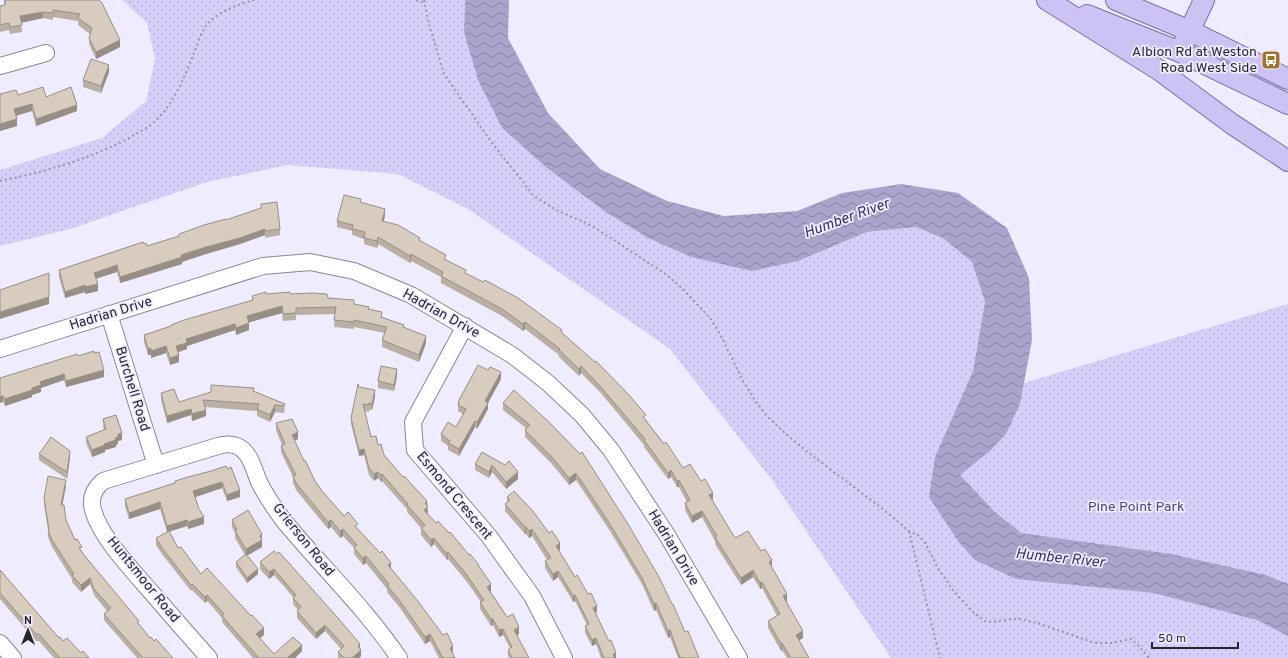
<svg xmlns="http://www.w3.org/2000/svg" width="1288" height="658" font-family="Overpass,sans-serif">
<defs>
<pattern id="park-dots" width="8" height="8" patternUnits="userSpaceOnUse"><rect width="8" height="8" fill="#d5cff9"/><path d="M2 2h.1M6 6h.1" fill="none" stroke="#b7b2d6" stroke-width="1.8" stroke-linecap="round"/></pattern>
<pattern id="water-waves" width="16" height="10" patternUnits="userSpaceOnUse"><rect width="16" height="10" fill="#aaa4cd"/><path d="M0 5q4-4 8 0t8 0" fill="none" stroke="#8a85a7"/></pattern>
</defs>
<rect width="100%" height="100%" fill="#eeecfe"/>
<polygon fill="url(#park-dots)" points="122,0 465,0 464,33 502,128 547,168 607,213 648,238 691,257 798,261 867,232 916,227 943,238 972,262 985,302 973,371 961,398 1024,383 1288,304 1288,658 891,658 772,480 670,349 468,209 398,174 288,165 207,182 70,229 0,246 0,170 102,138 146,101 155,59 147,23"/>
<polygon fill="url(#water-waves)" points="465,0 509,0 508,38 548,113 600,169 667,201 724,216 797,211 842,193 901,184 958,193 1007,228 1029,278 1032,340 1020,404 1006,434 990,451 960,475 995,512 1021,533 1171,554 1266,575 1288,584 1288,636 1257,620 1154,593 1016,579 975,560 958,541 929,497 935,457 973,371 985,302 972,262 943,238 916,227 867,232 798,261 752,271 691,257 648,238 607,213 547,168 502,128 478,80 464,32"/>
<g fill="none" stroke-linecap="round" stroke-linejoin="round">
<defs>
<g id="minor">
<polyline points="0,66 46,53"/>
<polyline points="109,314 156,465"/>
<polyline points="465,326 413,422 415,450 488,535 532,596 564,658"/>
<polyline points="0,349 263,266 310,262 354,271 411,295 512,355 548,383 582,415 611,450 667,535 739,658"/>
<polyline points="0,643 13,658"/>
<path d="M209,658C190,637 171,615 152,593C134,572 96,533 92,505C91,495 95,488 103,481L218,446C225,444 232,443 239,447C251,454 254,470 259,482C266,496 275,509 284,521C322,567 366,609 399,658"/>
</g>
<g id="major">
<polyline points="1047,0 1159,70 1232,124 1288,161"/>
<polyline points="1116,0 1190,31 1288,79"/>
<polyline points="1087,15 1180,52 1288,104"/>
<polyline points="1184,43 1204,0"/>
</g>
</defs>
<use href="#minor" stroke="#898797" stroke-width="18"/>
<use href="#major" stroke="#7c71a9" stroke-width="22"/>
<g stroke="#9795a2" stroke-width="2" stroke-dasharray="2 3" stroke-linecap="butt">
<polyline points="416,0 424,3"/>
<polyline points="424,0 429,24 444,74 492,143 534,196 558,211 584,222 597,229 667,275 683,289 710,318 720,334 743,381 754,399 767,416 786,434 810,454 879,506 909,531 919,536 925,543 938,568 952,589 972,611 985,621 992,622 1012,619 1020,619 1037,623 1095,643 1112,643 1131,639 1139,646 1149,658"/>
<path d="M0,181C44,172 90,159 129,138C137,133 146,129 153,123C173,106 184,78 194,53C198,44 200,34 206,26C218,11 237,5 254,0"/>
<polyline points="909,531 940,658"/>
</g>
<use href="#minor" stroke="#fff" stroke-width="16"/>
<use href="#major" stroke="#ccc2f4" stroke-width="20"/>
</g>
<g fill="#baafa3">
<polygon points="4,0 99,0 120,47 96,59 89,44 89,38 90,34 78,25 78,21 53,17 53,20 43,18 21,23 22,32 10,34 9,30 0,32 0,6 4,5"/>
<polygon points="109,72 101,93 83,87 83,80"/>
<polygon points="0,94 18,95 46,97 77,111 36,126 32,111 16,116 17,126 0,131"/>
<polygon points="361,203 385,216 383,222 420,241 446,260 466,273 562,333 646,420 664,444 683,468 701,481 713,499 712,500 735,538 761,551 772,567 787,601 786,601 803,638 799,640 809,658 787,658 782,650 781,651 768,628 768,621 777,616 762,588 760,589 753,577 741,585 715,544 715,541 702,517 692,523 685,510 685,503 687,502 679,487 677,487 671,477 668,479 644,447 644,445 600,392 581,373 579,376 559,357 559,355 525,329 523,331 502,316 441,283 441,277 411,261 410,263 378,244 377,248 364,244 364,239 352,235 352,231 337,227 337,221"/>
<polygon points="261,204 280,229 280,235 265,238 265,235 240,244 206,254 182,262 182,264 120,283 117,272 96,279 98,291 85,294 85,292 65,298 59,277 59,270 144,244 147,246 179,236 179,234 226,220 261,208"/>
<polygon points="266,294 290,294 328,298 354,304 369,310 382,317 404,327 426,343 419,362 382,347 382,340 385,333 354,327 354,329 334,327 335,314 296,315 296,320 283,321 282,313 249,322 249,330 236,335 235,330 187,346 187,349 178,352 179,362 170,365 166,353 151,358 151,355 148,355 144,342 144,335 171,327 171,325 252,300 252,296"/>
<polygon points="78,356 104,377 66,387 64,380 41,388 41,392 32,395 32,397 5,406 3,402 0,378"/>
<polygon points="397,376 394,391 378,388 378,381"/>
<polygon points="501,379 488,403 488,409 477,429 475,427 459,456 448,450 448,446 441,441 441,434 456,427 463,414 458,411 458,402"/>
<polygon points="359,387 375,397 372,410 369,410 369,412 364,411 371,437 378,445 384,455 427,506 427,513 436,523 479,567 491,591 490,591 507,617 519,634 517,636 529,658 509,658 508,656 508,650 510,648 503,635 499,637 493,625 491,626 480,609 480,602 481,602 467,582 448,559 447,560 434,544 431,547 421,535 421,528 407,512 407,509 382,481 381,482 378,478 374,481 369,475 364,455 359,456 351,424 351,418"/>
<polygon points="254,391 285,404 284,413 275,412 270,422 257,416 257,411 205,407 206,416 192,421 191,415 167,423 161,400 161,393 179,402"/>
<polygon points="503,403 550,423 685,632 699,658 678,658 670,637 668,638 656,610 654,611 642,584 610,531 576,480 569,485 552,464 525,437 525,430 526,428 503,410"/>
<polygon points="103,419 122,440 118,441 118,444 116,445 116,447 105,450 105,452 92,457 86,443 86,437 104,430 103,426"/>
<polygon points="276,423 298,439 294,440 304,461 315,481 322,491 344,516 358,529 391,568 453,653 452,653 455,658 439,658 430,641 425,644 400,608 387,592 387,589 366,563 363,565 354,554 354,548 343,536 340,538 331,527 328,529 296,490 293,483 293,477 281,452 281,446 282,445 276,430"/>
<polygon points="39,454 70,457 67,479 39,460"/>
<polygon points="475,464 505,465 518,479 506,489 492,472 489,478 475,470"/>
<polygon points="211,471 240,497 227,501 222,488 195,497 204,524 188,529 187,526 169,532 178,548 201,574 264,635 260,638 274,654 302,651 295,658 253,658 222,622 222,618 210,604 207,601 205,603 192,590 191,591 162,554 156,545 156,538 167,532 160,509 129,519 125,506 125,499 175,483 175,481"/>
<polygon points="66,486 62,505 66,520 75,540 84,555 150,638 154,641 173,658 137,658 104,620 104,614 107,611 94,595 90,584 81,592 72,582 72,579 52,547 48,537 48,530 44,504 44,498"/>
<polygon points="507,497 560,550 559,551 597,612 595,613 616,658 601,658 596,644 592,646 585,633 585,626 587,625 575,601 573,602 572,600 558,577 553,581 545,568 545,561 547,560 532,536 529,538 526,534 525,534 505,511 505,504 507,503"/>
<polygon points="232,520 262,534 262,547 247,556 258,574 247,583 236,567 236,562 245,555 235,538 235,533 232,527"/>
<polygon points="274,551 360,649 361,656 359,658 338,658 338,652 341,649 325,631 316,639 297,618 297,611 298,610 293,604 293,597 274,575 269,579 260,569 260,562"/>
<polygon points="0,570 59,638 81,653 89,658 54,658 39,641 36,641 0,599"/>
</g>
<g fill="#978f85">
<polygon points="43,12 43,18 20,23 20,16"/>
<polygon points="120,40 120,47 96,59 96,52"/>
<polygon points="109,65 109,72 101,93 101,86"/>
<polygon points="32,104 32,111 14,116 14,109"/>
<polygon points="77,105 77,111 36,126 36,119"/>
<polygon points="17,119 17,126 0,131 0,124"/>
<polygon points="385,209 385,216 382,228 382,221"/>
<polygon points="265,229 265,235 240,244 206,254 182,262 182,264 120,283 120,277 206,247"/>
<polygon points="378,237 378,244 377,248 377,241"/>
<polygon points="411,254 411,261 410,263 410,256"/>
<polygon points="117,265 117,272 94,279 94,273"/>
<polygon points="98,284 98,291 85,294 85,287"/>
<polygon points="85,285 85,292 65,298 65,292"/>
<polygon points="49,297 49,304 0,319 0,312"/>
<polygon points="282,306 282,313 247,323 247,316"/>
<polygon points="525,322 525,329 523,331 523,324"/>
<polygon points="249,323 249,330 236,335 236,328"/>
<polygon points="235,324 235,330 187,346 187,349 176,353 176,346 186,339"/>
<polygon points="426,336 426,343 419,362 419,355"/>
<polygon points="166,346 166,353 151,358 151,351"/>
<polygon points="151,348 151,355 148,355 148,349"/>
<polygon points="179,355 179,362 170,365 170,358"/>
<polygon points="581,366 581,373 579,376 579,369"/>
<polygon points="397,369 397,376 394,391 394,385"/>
<polygon points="104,370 104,377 66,387 66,381"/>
<polygon points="501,372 501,379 488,403 488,409 477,429 477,422 485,401"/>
<polygon points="64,374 64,380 41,388 41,392 32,395 32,397 5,406 5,399 32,388 40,382"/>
<polygon points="375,390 375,397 372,410 372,404"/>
<polygon points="3,396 3,402 0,403 0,397"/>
<polygon points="275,405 275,412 270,422 270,415"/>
<polygon points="191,409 191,415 167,423 167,416"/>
<polygon points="206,410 206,416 192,421 192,414"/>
<polygon points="475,421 475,427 459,456 459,449"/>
<polygon points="298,432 298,439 292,442 292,435"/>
<polygon points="122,433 122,440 118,441 118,444 116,445 116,447 105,450 105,452 92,457 92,450 115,438 118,434"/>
<polygon points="364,449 364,455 359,456 359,450"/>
<polygon points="70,451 70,457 67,479 67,472"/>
<polygon points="492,465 492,472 489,478 489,472"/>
<polygon points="671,470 671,477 668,479 668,473"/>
<polygon points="378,472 378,478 374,481 374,474"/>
<polygon points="518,472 518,479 506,489 506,482"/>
<polygon points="576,473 576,480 569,485 569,478"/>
<polygon points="382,474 382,481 381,482 381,475"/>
<polygon points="66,480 66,486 61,512 61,505"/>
<polygon points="679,480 679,487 677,487 677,481"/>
<polygon points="222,482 222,488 193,498 193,491"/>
<polygon points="240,490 240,497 227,501 227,495"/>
<polygon points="713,493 713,499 709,502 709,495"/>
<polygon points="427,501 428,513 424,516 425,503"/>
<polygon points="160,502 160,509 129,519 129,513"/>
<polygon points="702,511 702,517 692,523 692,516"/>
<polygon points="204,517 204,524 188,529 188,522"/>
<polygon points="187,520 187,526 167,532 167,526"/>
<polygon points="331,520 331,527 328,529 328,522"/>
<rect x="525" y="527" width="1" height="7"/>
<polygon points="343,529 343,536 340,538 340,531"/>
<polygon points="532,529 532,536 529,538 529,531"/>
<polygon points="262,534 262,547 246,556 246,549 260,536"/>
<polygon points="434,538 434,544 431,547 431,540"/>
<polygon points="560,543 560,550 556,552 556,546"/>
<polygon points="448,552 448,559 447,560 447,554"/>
<polygon points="366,556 366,563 363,565 363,558"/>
<polygon points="772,560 772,567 769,562"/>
<polygon points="391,563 391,569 388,565"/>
<polygon points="258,569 258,574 247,583 247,578"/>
<polygon points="274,569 274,575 269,579 269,572"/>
<polygon points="753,570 753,577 741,585 741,578"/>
<polygon points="558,571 558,577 553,581 553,574"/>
<polygon points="90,578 90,584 81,592 81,585"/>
<polygon points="762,582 762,588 760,589 760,583"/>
<polygon points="491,584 491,591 487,593 487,587"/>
<polygon points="787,594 787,601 783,603 783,596"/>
<polygon points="207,595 207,601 205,603 205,597"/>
<polygon points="575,595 575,601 573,602 573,596"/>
<polygon points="656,603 656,610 654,611 654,604"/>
<polygon points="597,606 597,612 593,615 593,608"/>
<polygon points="491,619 493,619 493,625 491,626"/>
<polygon points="325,625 325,631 316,639 316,633"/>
<polygon points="519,627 519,634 514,637 514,630"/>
<polygon points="264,628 264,635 256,641 256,634"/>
<polygon points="503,629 503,635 499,637 499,630"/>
<polygon points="670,630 670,637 668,638 668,631"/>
<polygon points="803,631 803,638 796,642 796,635"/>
<polygon points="430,634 430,641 425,644 425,637"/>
<polygon points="596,638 596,644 592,646 592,640"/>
<polygon points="782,643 782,650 781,651 781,644"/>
<polygon points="360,644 360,650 361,650 361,656 359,658 352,658 358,646"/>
<polygon points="302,645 302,651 295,658 287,658"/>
<polygon points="453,646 453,653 450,655 450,648"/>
<polygon points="616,653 616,658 613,658 613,654"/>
</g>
<g fill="#d8ccbe" stroke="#978f85">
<polygon points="5,0 99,0 102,3 120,40 96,52 89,38 92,28 78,18 80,14 53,10 53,13 43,12 20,16 22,25 10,27 9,23 0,25 0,6 5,5"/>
<polygon points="91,59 109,65 101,86 83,80"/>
<polygon points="43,87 46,97 71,87 77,105 36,119 32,104 14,109 17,119 0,124 0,94 16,90 18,95"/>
<polygon points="344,195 361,199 360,202 385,209 382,221 398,225 420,238 419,240 446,255 444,259 466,270 465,273 483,282 485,280 518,298 562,330 561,332 595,362 596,361 629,395 646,415 643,417 664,444 666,442 683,468 690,464 701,481 705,479 713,493 709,495 735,538 748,531 761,551 765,549 772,560 769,562 787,594 783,596 803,631 796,635 809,658 791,658 782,643 781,644 768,621 780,614 762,582 760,583 753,570 741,578 715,537 717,536 702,511 692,516 685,503 690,500 679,480 677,481 671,470 668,473 644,440 645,439 600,386 581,366 579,369 559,350 560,349 525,322 523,324 502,309 441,276 443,272 411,254 410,256 378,237 377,241 364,238 365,232 352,229 353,225 337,221"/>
<polygon points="277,202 280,229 265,231 265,229 240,238 206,247 181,255 182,257 120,277 117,265 94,273 98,284 85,287 85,285 65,292 59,270 143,242 144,244 146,243 147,246 179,236 179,234 204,225 226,219 226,220 261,208 261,204"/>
<polygon points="49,273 49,297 0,312 0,290"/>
<polygon points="266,292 266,294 290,292 290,294 312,293 327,294 328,298 354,300 354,304 369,307 368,309 382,312 381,317 404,325 403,327 426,336 419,355 382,340 387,327 354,320 354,322 334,320 336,307 296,308 296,313 283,314 282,306 247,316 249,323 236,328 235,324 186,339 187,343 176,346 179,355 170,358 166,346 151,351 151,348 148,349 144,335 171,326 171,325 184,320 253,300 252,296"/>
<polygon points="94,351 94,353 99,352 104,370 66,381 64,374 40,382 41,385 32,388 32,390 5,399 3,396 0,397 0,378 77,354 78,356"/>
<polygon points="478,365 488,370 490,367 501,372 485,401 488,403 477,422 475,421 459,449 448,443 450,441 441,434 448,422 456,427 466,409 458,405 459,402 458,402"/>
<polygon points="381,366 397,369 394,385 378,381"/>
<polygon points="358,384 359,387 375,390 372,404 369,403 369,405 363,404 371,437 376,436 378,445 381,444 384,455 403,477 404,476 427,501 425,503 428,507 424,510 436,523 438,521 449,533 450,532 469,555 470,554 479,565 478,565 491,584 487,587 507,617 513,614 519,627 514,630 529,658 512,658 508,650 512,647 503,629 499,630 493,619 491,619 480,602 484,600 467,575 448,552 447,554 434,538 431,540 421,528 425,525 407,505 408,504 382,474 381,475 378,472 374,474 369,468 364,449 359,450 351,418"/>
<polygon points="211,385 254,388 253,391 285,404 284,406 275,405 270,415 257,409 259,404 203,400 206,410 192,414 191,409 167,416 161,393 174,389 179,402 211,392"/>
<polygon points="514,390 550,423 580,454 582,452 628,524 659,577 672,604 673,604 685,632 688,631 699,658 683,658 682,657 680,658 670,630 668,631 656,603 654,604 642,578 610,524 576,473 569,478 552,457 525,430 530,425 503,403"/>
<polygon points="116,415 122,433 118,434 118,437 115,438 116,440 104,444 105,445 92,450 86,437 106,429 103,419"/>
<polygon points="292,419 298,432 292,435 304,461 305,460 315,481 322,491 344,516 348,512 358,524 355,526 380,553 382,551 391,563 388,565 417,600 443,635 447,633 453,646 450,648 455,658 443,658 430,634 425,637 400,601 387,585 389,584 366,556 363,558 354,548 357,545 343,529 340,531 331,520 328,522 296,483 293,476 296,475 281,446 285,444 276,423"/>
<polygon points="51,437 70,451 67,472 39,454"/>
<polygon points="482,452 505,465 509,461 518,472 506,482 492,465 489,472 475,464"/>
<polygon points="226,466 227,469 231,467 240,490 227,495 222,482 193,491 199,509 204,517 188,522 187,520 167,526 160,502 129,513 125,499 175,483 175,481 188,477 211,471"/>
<polygon points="48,476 66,480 61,505 64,505 66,520 75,540 77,539 82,547 79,548 84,555 139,621 137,622 150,638 151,637 154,641 156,639 173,658 143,658 104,614 111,608 94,589 90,578 81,585 72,575 74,574 52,540 48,530 49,530 44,498"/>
<polygon points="514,491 532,510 549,533 552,531 560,543 556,546 575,577 577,575 588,594 591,593 597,606 593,608 609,641 611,640 616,653 613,654 615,658 604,658 596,638 592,640 585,626 589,624 575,595 573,596 572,594 558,571 553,574 545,561 551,558 532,529 529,531 526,527 525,527 505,504 510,500 507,497"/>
<polygon points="248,510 262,534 260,536 262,540 246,549 235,531 237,530 232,520"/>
<polygon points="169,531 178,548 181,547 201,574 207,568 251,616 252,615 264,628 256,634 274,654 293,637 302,645 287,658 259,658 222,616 224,614 207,595 205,597 192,584 191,585 162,548 156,538"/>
<polygon points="274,551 277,554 279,552 338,618 360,644 358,646 361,650 352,658 344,658 338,652 344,646 325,625 316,633 297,611 301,607 293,598 296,595 274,569 269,572 260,562"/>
<polygon points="246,554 258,569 247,578 236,562"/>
<polygon points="0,570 59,638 60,637 63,641 67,638 81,653 83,651 89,658 60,658 39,634 36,634 0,593"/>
</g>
<defs>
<symbol id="bus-square" viewBox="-11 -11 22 22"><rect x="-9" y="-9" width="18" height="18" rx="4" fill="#a5742a" stroke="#eeecfe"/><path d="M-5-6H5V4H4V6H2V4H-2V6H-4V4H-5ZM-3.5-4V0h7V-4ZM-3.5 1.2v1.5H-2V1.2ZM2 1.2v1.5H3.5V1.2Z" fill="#fff"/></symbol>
</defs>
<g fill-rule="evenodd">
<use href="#bus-square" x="1260" y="49" width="22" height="22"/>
</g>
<g text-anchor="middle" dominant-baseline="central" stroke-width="3.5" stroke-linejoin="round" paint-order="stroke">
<g font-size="14" fill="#27262d" stroke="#eeecfe" text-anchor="end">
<text x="1257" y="52">Albion Rd at Weston<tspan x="1257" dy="16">Road West Side</tspan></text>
</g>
<g font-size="14" fill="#27262d" stroke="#eeecfe">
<text transform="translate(111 314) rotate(-17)">Hadrian Drive</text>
<text transform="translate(441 314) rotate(29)">Hadrian Drive</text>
<text transform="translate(132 389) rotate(73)">Burchell Road</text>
<text transform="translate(454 496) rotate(50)">Esmond Crescent</text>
<text transform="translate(303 540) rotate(51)">Grierson Road</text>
<text transform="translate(673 548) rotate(59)">Hadrian Drive</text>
<text transform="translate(143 580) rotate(51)">Huntsmoor Road</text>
</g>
<g font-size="14" fill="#51457c" stroke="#eeecfe">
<text x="1136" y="507">Pine Point Park</text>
</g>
<g font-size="15" font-style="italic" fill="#3d3065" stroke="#eeecfe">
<text transform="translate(847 219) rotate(-20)">Humber River</text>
<text transform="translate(1060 559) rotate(6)">Humber River</text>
</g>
</g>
<g transform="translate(28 630)" stroke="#eeecfe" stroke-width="3" paint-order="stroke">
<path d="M0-3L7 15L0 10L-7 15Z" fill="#27262d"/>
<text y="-6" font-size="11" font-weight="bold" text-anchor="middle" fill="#27262d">N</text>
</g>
<path d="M1152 642v6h86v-6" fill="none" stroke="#27262d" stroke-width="2"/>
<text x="1158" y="642" font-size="12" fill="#27262d" stroke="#eeecfe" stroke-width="3" paint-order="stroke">50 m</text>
</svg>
